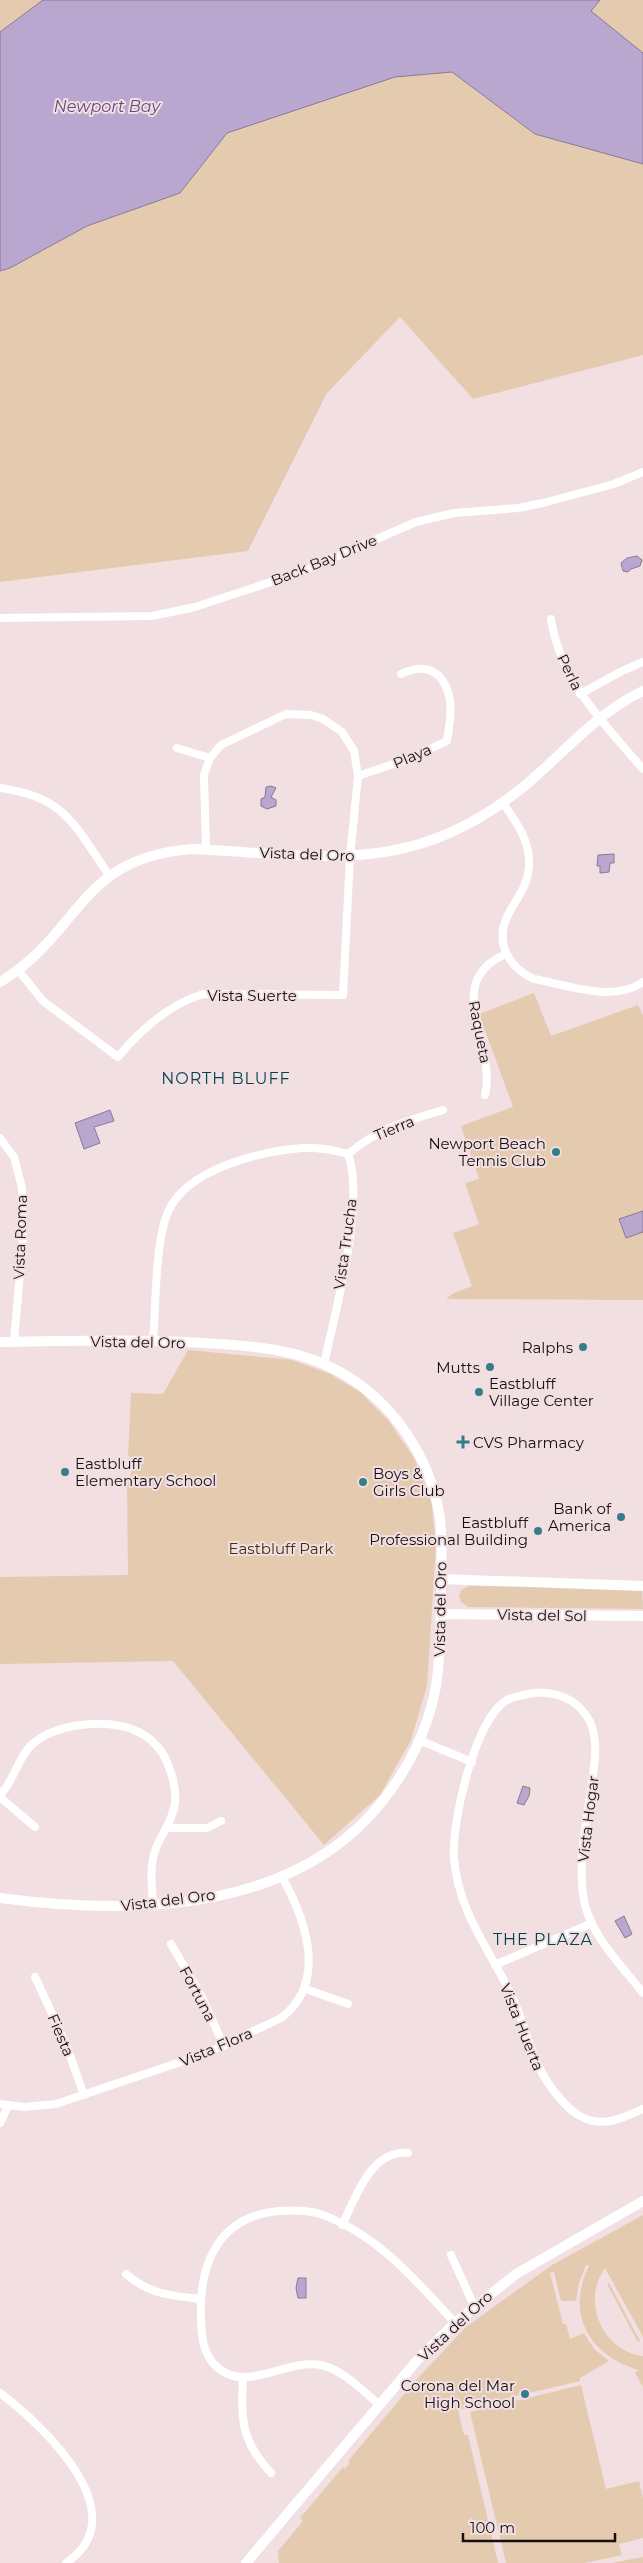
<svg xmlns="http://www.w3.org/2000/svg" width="643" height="2563" font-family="Montserrat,sans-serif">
<rect width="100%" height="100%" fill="#f1dfe2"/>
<g fill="#e4cbb0">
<polygon points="0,0 43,0 0,32"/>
<polygon points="600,0 643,0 643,53 591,11"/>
<polygon points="452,72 535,134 643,164 643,355 473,399 400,317 327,393 248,551 0,582 0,271 10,268 87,226 180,193 227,133 395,77"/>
<polygon points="534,993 551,1036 638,1005 643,1015 643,1300 446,1299 452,1294 472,1286 453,1233 479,1224 465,1183 479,1179 461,1126 513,1107 479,1014"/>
<polygon points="188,1350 292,1360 330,1374 360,1392 388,1420 414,1458 431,1498 436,1546 427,1686 411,1740 380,1795 324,1845 173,1661 0,1664 0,1577 128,1575 127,1487 135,1458 128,1456 131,1393 163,1394"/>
<polygon points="469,1586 642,1588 643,1609 468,1607 461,1602 459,1596 461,1590"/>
<path d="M643,2215V2337L605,2268C581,2301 602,2351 643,2356V2387L635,2373L639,2370C590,2357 565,2314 589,2266L586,2265L579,2283L576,2301H561L554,2272L550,2273L563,2324H566L570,2339L584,2333L594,2349L609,2361L580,2378V2381L458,2410L464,2435H468L498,2563H279L278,2551L303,2521L300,2518L343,2467L345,2469L350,2463L348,2461L416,2380L466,2327L552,2265Z"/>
<polygon points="609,2283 640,2341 638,2342 607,2284"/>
<polygon points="581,2385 606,2489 639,2481 643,2498 643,2538 619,2544 622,2555 585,2563 506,2563 470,2412"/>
<polygon points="643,2557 643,2563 612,2563"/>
</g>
<g fill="#baa7d0" stroke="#887996">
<polygon points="43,0 600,0 591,11 643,53 643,164 535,134 452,72 395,77 227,133 180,193 87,226 10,268 0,271 0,32"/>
<polygon points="637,556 642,560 640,566 631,569 628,572 623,571 621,563 627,558"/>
<polygon points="271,786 276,788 271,797 276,800 276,806 267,809 261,806 261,799 265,797 266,787"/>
<polygon points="614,854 614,863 610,863 609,872 600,873 600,866 597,866 598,855"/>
<polygon points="110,1110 114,1121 94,1127 100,1143 84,1149 75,1123"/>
<polygon points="643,1211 643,1232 626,1238 619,1219"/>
<polygon points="523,1786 530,1788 529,1796 524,1805 517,1803"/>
<polygon points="624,1916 632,1934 625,1938 615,1921"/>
<polygon points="298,2278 306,2278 306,2298 298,2298 296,2288"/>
</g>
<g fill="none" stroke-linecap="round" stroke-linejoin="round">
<g stroke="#fff" stroke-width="8">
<polyline points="0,618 152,616 195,607 301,572 416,522 454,513 518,508 543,503 614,484 643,472"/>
<path d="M551,619C560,680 604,724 643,769"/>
<polyline points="580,694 622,671 643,662"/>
<polyline points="177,748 210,758"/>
<path d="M358,776L411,758L447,741C449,728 452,715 450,702C446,673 427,661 401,674"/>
<path d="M0,788C66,797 74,825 109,875"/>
<path d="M503,803C517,823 531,842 529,868C527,888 515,900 507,917C495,943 509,968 534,979C568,985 612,1003 643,982"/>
<path d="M18,970L43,1001L118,1057C141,1029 168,1005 203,994L343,995L350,857L358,776L354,751L342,732L323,719L311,715L286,714L221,745L210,758L204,775L206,850"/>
<path d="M485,1095C497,1045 440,982 506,954"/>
<polyline points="0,1138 14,1157 22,1188 23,1237 14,1342"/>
<path d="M348,1154C381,1127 404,1122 443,1110"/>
<path d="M153,1340C156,1307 155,1241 168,1212C186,1169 261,1151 303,1148C319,1147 333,1150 348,1154C366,1203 335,1312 324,1364"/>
<polyline points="419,1740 472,1762"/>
<path d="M0,1795C15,1780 18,1755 35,1742C49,1731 65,1727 81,1725C121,1720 159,1730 171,1773C174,1782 176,1793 175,1803C173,1820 162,1833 156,1848C149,1866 152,1886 153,1905"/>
<polyline points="0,1797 35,1827"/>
<polyline points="167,1828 207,1828 221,1821"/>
<polyline points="171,1944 201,1995 224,2046"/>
<polyline points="495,1965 592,1923"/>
<polyline points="35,1977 66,2044 84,2095"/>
<polyline points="306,1989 348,2004"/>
<path d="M643,1993C623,1967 593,1938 585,1905C576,1866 587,1821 592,1782C594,1767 597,1751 594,1736C593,1725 587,1715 580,1708C568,1696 550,1691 533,1693C525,1695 514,1696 507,1700C475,1718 451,1824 454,1858C458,1909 486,1945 508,1988C528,2026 529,2063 558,2096C565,2104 572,2113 582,2117C603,2128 623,2118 643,2109"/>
<path d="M0,2104L24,2107L56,2104L207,2053L281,2018C328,1983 306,1920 282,1877"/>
<polyline points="0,2123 8,2106"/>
<path d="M342,2225C356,2198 370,2150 408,2153"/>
<polyline points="451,2255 474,2306"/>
<path d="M126,2274C149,2294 171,2296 201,2299"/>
<path d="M243,2378C241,2420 241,2441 271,2473"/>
<path d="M0,2393C44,2426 138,2515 66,2563"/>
<path d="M380,2405C362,2391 344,2370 321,2365C285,2358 243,2397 213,2363C202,2350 201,2332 201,2316C199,2262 220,2216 279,2211C291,2210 304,2210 317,2213C374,2231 416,2280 455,2323"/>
</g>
<g stroke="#fff" stroke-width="10">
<path d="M0,982C82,933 77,858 192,849C324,855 409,878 522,788C561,756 596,713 643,691"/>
<path d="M0,1342C68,1341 137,1339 205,1343C251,1346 296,1348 338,1371C392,1400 431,1457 440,1519C443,1543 441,1569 441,1593C440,1624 441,1656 436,1686C424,1752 382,1816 326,1853C233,1914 106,1912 0,1898"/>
<polyline points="441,1579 643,1586"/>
<polyline points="440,1614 643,1616"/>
<polyline points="246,2563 420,2357 455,2323 516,2274 643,2201"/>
</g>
</g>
<g fill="#377c8a" stroke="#f1dfe2" stroke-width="2">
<circle cx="556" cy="1152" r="5"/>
<circle cx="583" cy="1347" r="5"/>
<circle cx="490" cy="1367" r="5"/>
<circle cx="479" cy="1392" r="5"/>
<path d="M460.5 1434.5h5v5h5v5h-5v5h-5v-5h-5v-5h5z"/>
<circle cx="65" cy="1472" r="5"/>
<circle cx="363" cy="1482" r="5"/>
<circle cx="621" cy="1517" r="5"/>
<circle cx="538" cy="1531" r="5"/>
<circle cx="525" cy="2394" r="5"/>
</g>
<g text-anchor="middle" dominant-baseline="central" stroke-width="4" stroke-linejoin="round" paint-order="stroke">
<g font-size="15" fill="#150f10" stroke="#f1dfe2">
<text transform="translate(324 560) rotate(-22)">Back Bay Drive</text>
<text transform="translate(570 672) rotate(64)">Perla</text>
<text transform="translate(412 756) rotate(-23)">Playa</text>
<text transform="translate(307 854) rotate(2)">Vista del Oro</text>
<text x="252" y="995">Vista Suerte</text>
<text transform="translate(480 1032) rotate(79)">Raqueta</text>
<text transform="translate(394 1128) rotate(-22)">Tierra</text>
<text transform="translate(20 1237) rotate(-88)">Vista Roma</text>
<text transform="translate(345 1244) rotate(-82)">Vista Trucha</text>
<text transform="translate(138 1342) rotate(1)">Vista del Oro</text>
<text transform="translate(440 1609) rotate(-89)">Vista del Oro</text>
<text transform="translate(542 1615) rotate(1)">Vista del Sol</text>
<text transform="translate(588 1819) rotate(-83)">Vista Hogar</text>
<text transform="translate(168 1900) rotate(-7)">Vista del Oro</text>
<text transform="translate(198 1994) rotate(62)">Fortuna</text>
<text transform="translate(522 2027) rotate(68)">Vista Huerta</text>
<text transform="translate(61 2035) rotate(67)">Fiesta</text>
<text transform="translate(216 2047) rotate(-23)">Vista Flora</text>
<text transform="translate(455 2326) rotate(-43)">Vista del Oro</text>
</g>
<g font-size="15" fill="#150f10" stroke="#f1dfe2" text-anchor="end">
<text x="546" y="1143">Newport Beach<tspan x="546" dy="17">Tennis Club</tspan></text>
<text x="573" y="1347">Ralphs</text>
<text x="480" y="1367">Mutts</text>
<text x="489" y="1383" text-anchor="start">Eastbluff<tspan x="489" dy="17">Village Center</tspan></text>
<text x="473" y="1442" text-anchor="start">CVS Pharmacy</text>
<text x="75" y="1463" text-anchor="start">Eastbluff<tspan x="75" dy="17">Elementary School</tspan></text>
<text x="373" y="1473" text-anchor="start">Boys &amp;<tspan x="373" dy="17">Girls Club</tspan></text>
<text x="611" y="1508">Bank of<tspan x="611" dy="17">America</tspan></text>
<text x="528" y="1522">Eastbluff<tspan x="528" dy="17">Professional Building</tspan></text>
<text x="515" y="2385">Corona del Mar<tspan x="515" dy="17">High School</tspan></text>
</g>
<g font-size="15" fill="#452d10" stroke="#f1dfe2">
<text x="281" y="1548">Eastbluff Park</text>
</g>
<g font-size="16" font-style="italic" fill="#62477e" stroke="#f1dfe2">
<text x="107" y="106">Newport Bay</text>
</g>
<g font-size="16" letter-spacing="1" fill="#04434e" stroke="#f1dfe2">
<text x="226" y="1078">NORTH BLUFF</text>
<text x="543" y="1939">THE PLAZA</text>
</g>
</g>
<path d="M463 2533v8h152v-8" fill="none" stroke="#150f10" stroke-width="2.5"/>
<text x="470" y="2533" font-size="15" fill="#150f10" stroke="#f1dfe2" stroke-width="4" paint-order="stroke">100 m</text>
</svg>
